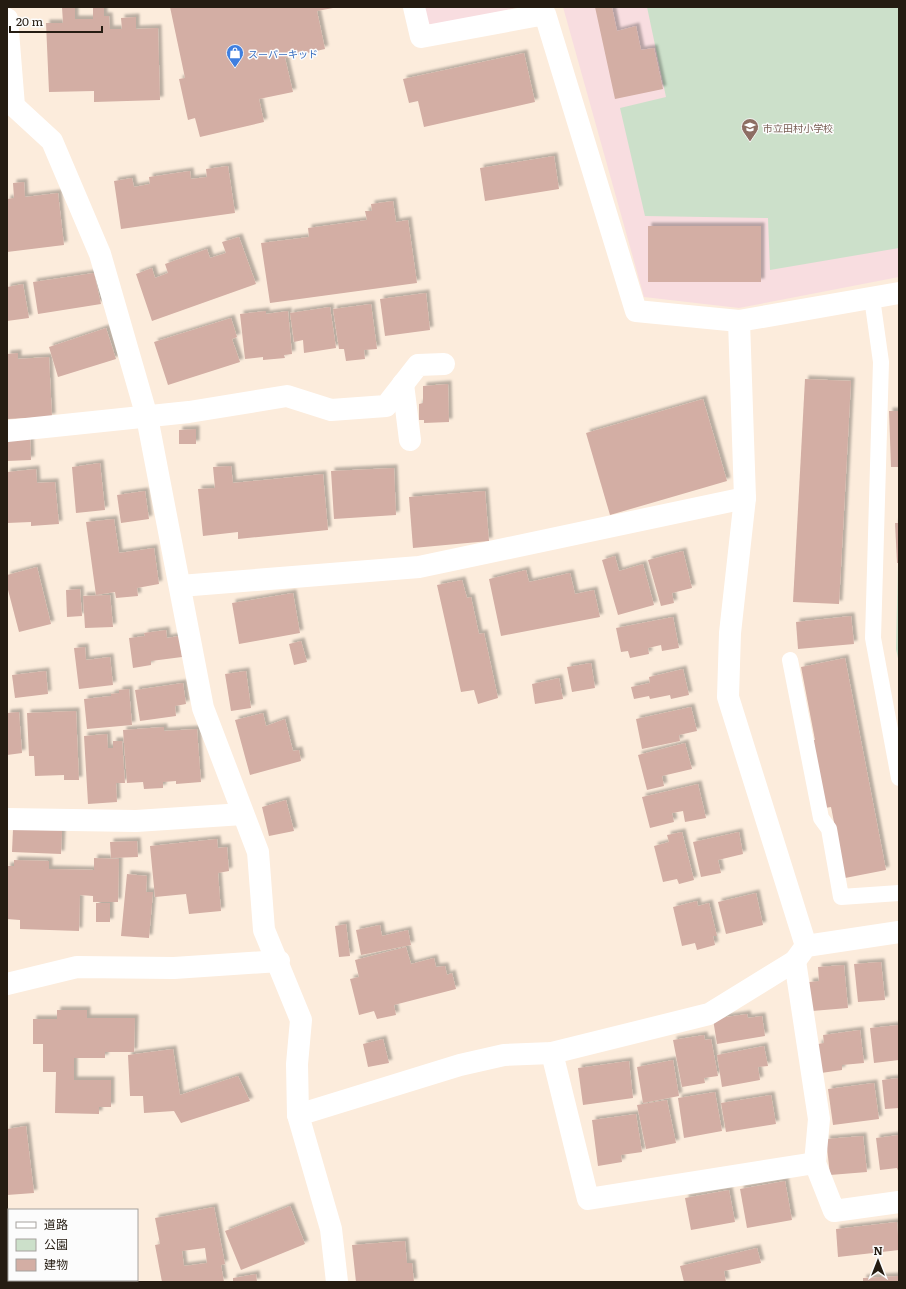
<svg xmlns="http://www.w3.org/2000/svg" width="906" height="1289" font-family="Literata,'Noto Sans JP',serif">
<defs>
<filter id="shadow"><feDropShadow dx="3.5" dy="-3.5" stdDeviation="1" flood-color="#0004"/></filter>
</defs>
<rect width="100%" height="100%" fill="#fcecdc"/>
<g fill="#f8dde0">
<polygon points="420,7 520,7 433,26 423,20"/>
<polygon points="563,7 899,7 899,277 739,308 644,297"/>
</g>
<g fill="#cce0ca">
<polygon points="647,7 899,7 899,248 770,270 768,218 645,216 620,108 666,97"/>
<polygon points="899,514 899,663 896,649"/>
</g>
<g fill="#d3aea4" fill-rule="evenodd" filter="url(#shadow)">
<polygon points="62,7 75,7 75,19 93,19 93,7 104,7 104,16 109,16 110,29 122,29 121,18 136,17 136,29 158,28 160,100 94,102 94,91 49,92 46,23 63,23"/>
<polygon points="170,7 333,7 333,8 317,11 325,49 285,58 293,92 259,99 264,122 200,137 195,118 188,120 179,79 185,78"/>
<polygon points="595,7 612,7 617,31 636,26 641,50 654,48 663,89 615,99"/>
<polygon points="524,53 535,102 424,127 418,101 409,103 403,79"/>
<polygon points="554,156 559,189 485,201 480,168"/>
<polygon points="228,166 235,213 121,229 114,181 132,178 134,187 150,184 149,177 190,171 191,179 207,177 206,169"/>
<polygon points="24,182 25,197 58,193 64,245 7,252 7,199 14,198 13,183"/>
<polygon points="393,201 396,222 408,220 417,283 270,303 261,243 309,237 308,228 367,220 365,211 372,211 371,204"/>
<rect x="648" y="226" width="113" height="56"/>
<polygon points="239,237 256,284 152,321 136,274 152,268 155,278 168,273 165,264 207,249 210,258 226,253 222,242"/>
<polygon points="94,273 101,304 38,314 33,282"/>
<polygon points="23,284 29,318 7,321 7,287"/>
<polygon points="426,293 430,330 385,336 380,299"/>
<polygon points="371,304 377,349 364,350 365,359 346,361 344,349 339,349 333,309"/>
<polygon points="330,307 336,348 304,353 303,340 294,342 290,313"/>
<polygon points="266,311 266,314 288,311 292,354 284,355 285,358 263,360 263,357 245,359 240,314"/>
<polygon points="231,318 237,337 232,339 240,362 168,385 154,342"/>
<polygon points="106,328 116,359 58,377 49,347"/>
<polygon points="18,353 18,359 49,357 52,417 7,419 7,354"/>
<polygon points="805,379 851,381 839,604 793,602"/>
<polygon points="448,384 449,422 424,423 424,420 419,420 419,404 423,403 423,386"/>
<polygon points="703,399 727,481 610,515 586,433"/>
<polygon points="889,411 899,411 899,467 891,467"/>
<polygon points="196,429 196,444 179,444 179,430"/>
<polygon points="30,435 31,460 7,461 7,437"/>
<polygon points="100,463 105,510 76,513 72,467"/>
<polygon points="231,466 233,483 323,474 328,530 238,539 238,532 203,536 198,489 215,488 213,467"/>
<polygon points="394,468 396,515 334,519 331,471"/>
<polygon points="36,469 37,483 55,482 59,524 31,526 31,522 7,523 7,472"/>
<polygon points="145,491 149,519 121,523 117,495"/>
<polygon points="485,491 489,541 413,548 409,497"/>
<polygon points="114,519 119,553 154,548 159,584 137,588 138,596 116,598 115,592 96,595 86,522"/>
<polygon points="895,523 899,523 899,563 897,563"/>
<polygon points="683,551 692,588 672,593 674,603 661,606 648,560"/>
<polygon points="615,556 619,571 643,564 654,605 618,615 602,560"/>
<polygon points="37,567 51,624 19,632 7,586 7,575"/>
<polygon points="526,570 529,582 570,573 575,594 594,590 600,617 501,636 489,579"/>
<polygon points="462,580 467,598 471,597 479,634 484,633 498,698 478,704 474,690 461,692 437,585"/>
<polygon points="80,589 82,616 67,617 66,590"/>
<polygon points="293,593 300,633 239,644 232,603"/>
<polygon points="110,595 113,627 85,628 83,596"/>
<polygon points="851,616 854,644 798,649 796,622"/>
<polygon points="673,617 679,648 662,651 661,645 648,648 649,654 630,658 628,651 621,652 616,628"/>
<polygon points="166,630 167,638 179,636 182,657 151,661 151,665 133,668 129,638 145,636 144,633"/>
<polygon points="301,641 307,662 294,665 289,644"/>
<polygon points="85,647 86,660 110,657 113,685 79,689 74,648"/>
<polygon points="845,658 886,870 845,878 831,807 825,808 812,740 815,740 801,667"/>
<polygon points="591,663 595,688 572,692 567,667"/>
<polygon points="683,669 689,695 671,699 670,695 650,699 649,696 634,699 631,687 650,683 649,677"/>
<polygon points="46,671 48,694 15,698 12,675"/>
<polygon points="246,671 251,708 231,711 225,674"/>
<polygon points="559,678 563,699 535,704 532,684"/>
<polygon points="183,683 186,704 175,706 176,716 140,721 135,690"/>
<polygon points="129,689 132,725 87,729 84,699 111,696 111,694 119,693 119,690"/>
<polygon points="691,707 697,731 679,735 680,741 642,749 636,719"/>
<polygon points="76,711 79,780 64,780 64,775 35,776 34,756 29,756 27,713"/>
<polygon points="19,712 22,753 7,755 7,713"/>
<polygon points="263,713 266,726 285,719 293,751 299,750 301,761 250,775 235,720"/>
<polygon points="164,727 164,731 197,729 201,782 176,784 176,781 163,782 163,788 144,789 143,782 127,783 123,730"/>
<polygon points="107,734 108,748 113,748 113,741 122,741 125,783 116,783 117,802 88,804 84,736"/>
<polygon points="685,743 692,769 662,776 664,786 647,790 638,755"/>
<polygon points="698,784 706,818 685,822 683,811 672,813 674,822 650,828 642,797"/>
<polygon points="286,800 294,831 269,836 262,807"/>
<polygon points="13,829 62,831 61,854 12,852"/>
<polygon points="682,832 694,880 679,884 677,879 663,882 654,846 669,842 667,835"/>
<polygon points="739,832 743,854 718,860 721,873 701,877 693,842"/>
<polygon points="217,839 218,848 227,847 229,871 218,873 221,911 189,914 186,894 155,897 150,846"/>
<polygon points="137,841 138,857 111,858 110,842"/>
<polygon points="94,858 119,859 118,902 93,902 93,896 80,895 79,931 20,929 20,920 7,919 7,866 14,866 14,860 49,861 49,869 94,870"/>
<polygon points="127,874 147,876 146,892 153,892 149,938 121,936"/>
<polygon points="756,893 763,925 726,934 718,902"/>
<polygon points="697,901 698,906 709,903 717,936 713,936 715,945 697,950 695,943 682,946 673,907"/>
<rect x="96" y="903" width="14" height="19"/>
<polygon points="346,924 350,956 339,957 335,926"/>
<polygon points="380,925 382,936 408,930 411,945 361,955 356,930"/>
<polygon points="406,947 411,964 434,958 436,967 445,966 447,975 452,973 456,989 394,1005 396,1015 377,1019 374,1011 359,1015 350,979 359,977 355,960"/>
<polygon points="881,962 885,1000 858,1002 854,964"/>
<polygon points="844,965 848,1008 812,1011 809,982 819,981 818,967"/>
<polygon points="57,1010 87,1010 87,1018 135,1018 134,1052 105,1052 105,1058 74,1058 74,1080 111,1080 111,1107 99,1107 99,1114 55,1113 56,1072 43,1072 43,1044 33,1044 33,1019 57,1019"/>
<polygon points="747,1014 748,1018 762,1016 765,1036 717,1044 713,1019"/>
<polygon points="899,1025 899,1060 874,1063 870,1028"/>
<polygon points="860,1030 864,1063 842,1065 842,1070 821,1073 818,1044 824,1043 823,1035"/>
<polygon points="704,1035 705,1040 711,1039 718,1076 704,1078 705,1083 682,1087 673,1040"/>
<polygon points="383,1039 389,1063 368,1067 363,1044"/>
<polygon points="764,1046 768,1066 758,1067 760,1080 722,1087 717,1055"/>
<polygon points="173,1049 180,1095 238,1076 250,1101 181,1123 174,1111 144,1113 143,1096 130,1096 128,1055"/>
<polygon points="673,1060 679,1096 643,1103 637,1067"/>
<polygon points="629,1061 633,1098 583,1105 578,1068"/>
<polygon points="899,1078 899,1108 885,1109 882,1080"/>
<polygon points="874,1083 879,1119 833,1125 828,1089"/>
<polygon points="715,1092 722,1131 684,1138 678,1098"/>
<polygon points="771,1095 776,1124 726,1132 721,1103"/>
<polygon points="667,1100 676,1143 646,1149 637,1105"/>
<polygon points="636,1114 642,1152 621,1155 622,1162 598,1166 592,1120"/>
<polygon points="26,1126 34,1193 7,1195 7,1129"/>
<polygon points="899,1135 899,1173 897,1168 880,1170 876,1138"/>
<polygon points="863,1136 867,1172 830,1175 826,1139"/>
<polygon points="785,1181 792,1220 747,1228 740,1189"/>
<polygon points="729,1190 735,1222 691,1230 685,1198"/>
<polygon points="290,1206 305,1244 241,1270 225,1231"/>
<path d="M214,1207L225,1264L221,1265L224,1282H162L155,1245L160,1244L155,1218ZM205,1248L207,1263L184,1266L182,1251Z"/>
<polygon points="897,1222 899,1250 838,1257 836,1229"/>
<polygon points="405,1241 407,1263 412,1263 414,1282 356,1282 352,1245"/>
<polygon points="757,1248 761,1263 724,1271 726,1282 684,1282 680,1266"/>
<polygon points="7,1269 9,1269 9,1280 52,1280 52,1282 7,1282"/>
<polygon points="256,1274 257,1282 233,1282 233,1278"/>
<polygon points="899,1276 899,1282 863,1282 863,1278"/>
</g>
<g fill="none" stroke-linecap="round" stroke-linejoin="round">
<g stroke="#fff" stroke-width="16">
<polyline points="872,298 881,362 873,638 899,778"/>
<polyline points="790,660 821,818 829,829 841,897 899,893"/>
</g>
<g stroke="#fff" stroke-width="22">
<polyline points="414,7 421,37 545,14 636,311 739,321 899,293"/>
<polyline points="7,19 14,106 52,141 100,254 147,417 203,708 258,852 264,930 301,1020 297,1064 298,1115 331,1229 337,1282"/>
<polyline points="739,321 745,498 730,633 728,697 806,946"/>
<polyline points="403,384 410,440"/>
<polyline points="7,431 189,412 287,396 331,410 386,406 418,365 444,364"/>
<polyline points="180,586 419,567 745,498"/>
<polyline points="7,819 136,821 243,814"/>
<polyline points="795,961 819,1119 815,1163 834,1211 899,1202"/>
<polyline points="7,984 77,967 174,968 279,961"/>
<polyline points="552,1053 588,1199 815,1163"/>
<polyline points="298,1115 460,1065 504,1055 552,1053 709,1014 795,961 806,946 899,932"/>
</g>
</g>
<defs>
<symbol id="shop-pin" viewBox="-11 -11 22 30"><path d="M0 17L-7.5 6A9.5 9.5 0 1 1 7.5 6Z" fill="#3f7fe0" stroke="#fcfcfc"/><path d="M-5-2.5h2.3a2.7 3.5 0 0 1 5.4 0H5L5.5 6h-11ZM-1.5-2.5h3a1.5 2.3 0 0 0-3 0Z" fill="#fff"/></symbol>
<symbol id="school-pin" viewBox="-11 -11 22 30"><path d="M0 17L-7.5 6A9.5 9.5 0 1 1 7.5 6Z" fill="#8d6e63" stroke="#fcfcfc"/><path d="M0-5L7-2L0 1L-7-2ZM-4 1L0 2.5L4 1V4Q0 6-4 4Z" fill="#fff"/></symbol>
</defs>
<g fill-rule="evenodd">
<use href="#shop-pin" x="225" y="43" width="20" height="27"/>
<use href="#school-pin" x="740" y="117" width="20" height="27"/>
</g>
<g text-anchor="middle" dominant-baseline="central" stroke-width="3" stroke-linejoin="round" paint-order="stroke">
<g font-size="10" fill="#366cbe" stroke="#fcfcfc" text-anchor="start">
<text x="248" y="53">スーパーキッド</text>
</g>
<g font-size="10" fill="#785e54" stroke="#fcfcfc" text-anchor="start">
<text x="763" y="127">市立田村小学校</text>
</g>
</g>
<rect width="906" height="1289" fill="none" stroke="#251c12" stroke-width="16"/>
<rect x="8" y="1209" width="130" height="72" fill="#fcfcfc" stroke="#a6a29e"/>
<rect x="16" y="1222" width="20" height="6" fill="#ffffff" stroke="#a6a29e"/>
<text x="44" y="1229" font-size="12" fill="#251c12">道路</text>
<rect x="16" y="1239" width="20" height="12" fill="#cce0ca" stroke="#a6a29e"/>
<text x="44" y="1249" font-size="12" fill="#251c12">公園</text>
<rect x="16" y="1259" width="20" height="12" fill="#d3aea4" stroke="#a6a29e"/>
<text x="44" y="1269" font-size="12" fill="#251c12">建物</text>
<g transform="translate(878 1261)" stroke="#fcfcfc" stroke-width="3" paint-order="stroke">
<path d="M0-3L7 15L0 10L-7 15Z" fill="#251c12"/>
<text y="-6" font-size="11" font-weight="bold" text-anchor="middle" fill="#251c12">N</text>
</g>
<path d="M10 26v6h92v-6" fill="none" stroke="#251c12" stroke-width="2"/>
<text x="16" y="26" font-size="12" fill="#251c12" stroke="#fcfcfc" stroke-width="3" paint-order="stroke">20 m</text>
</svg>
